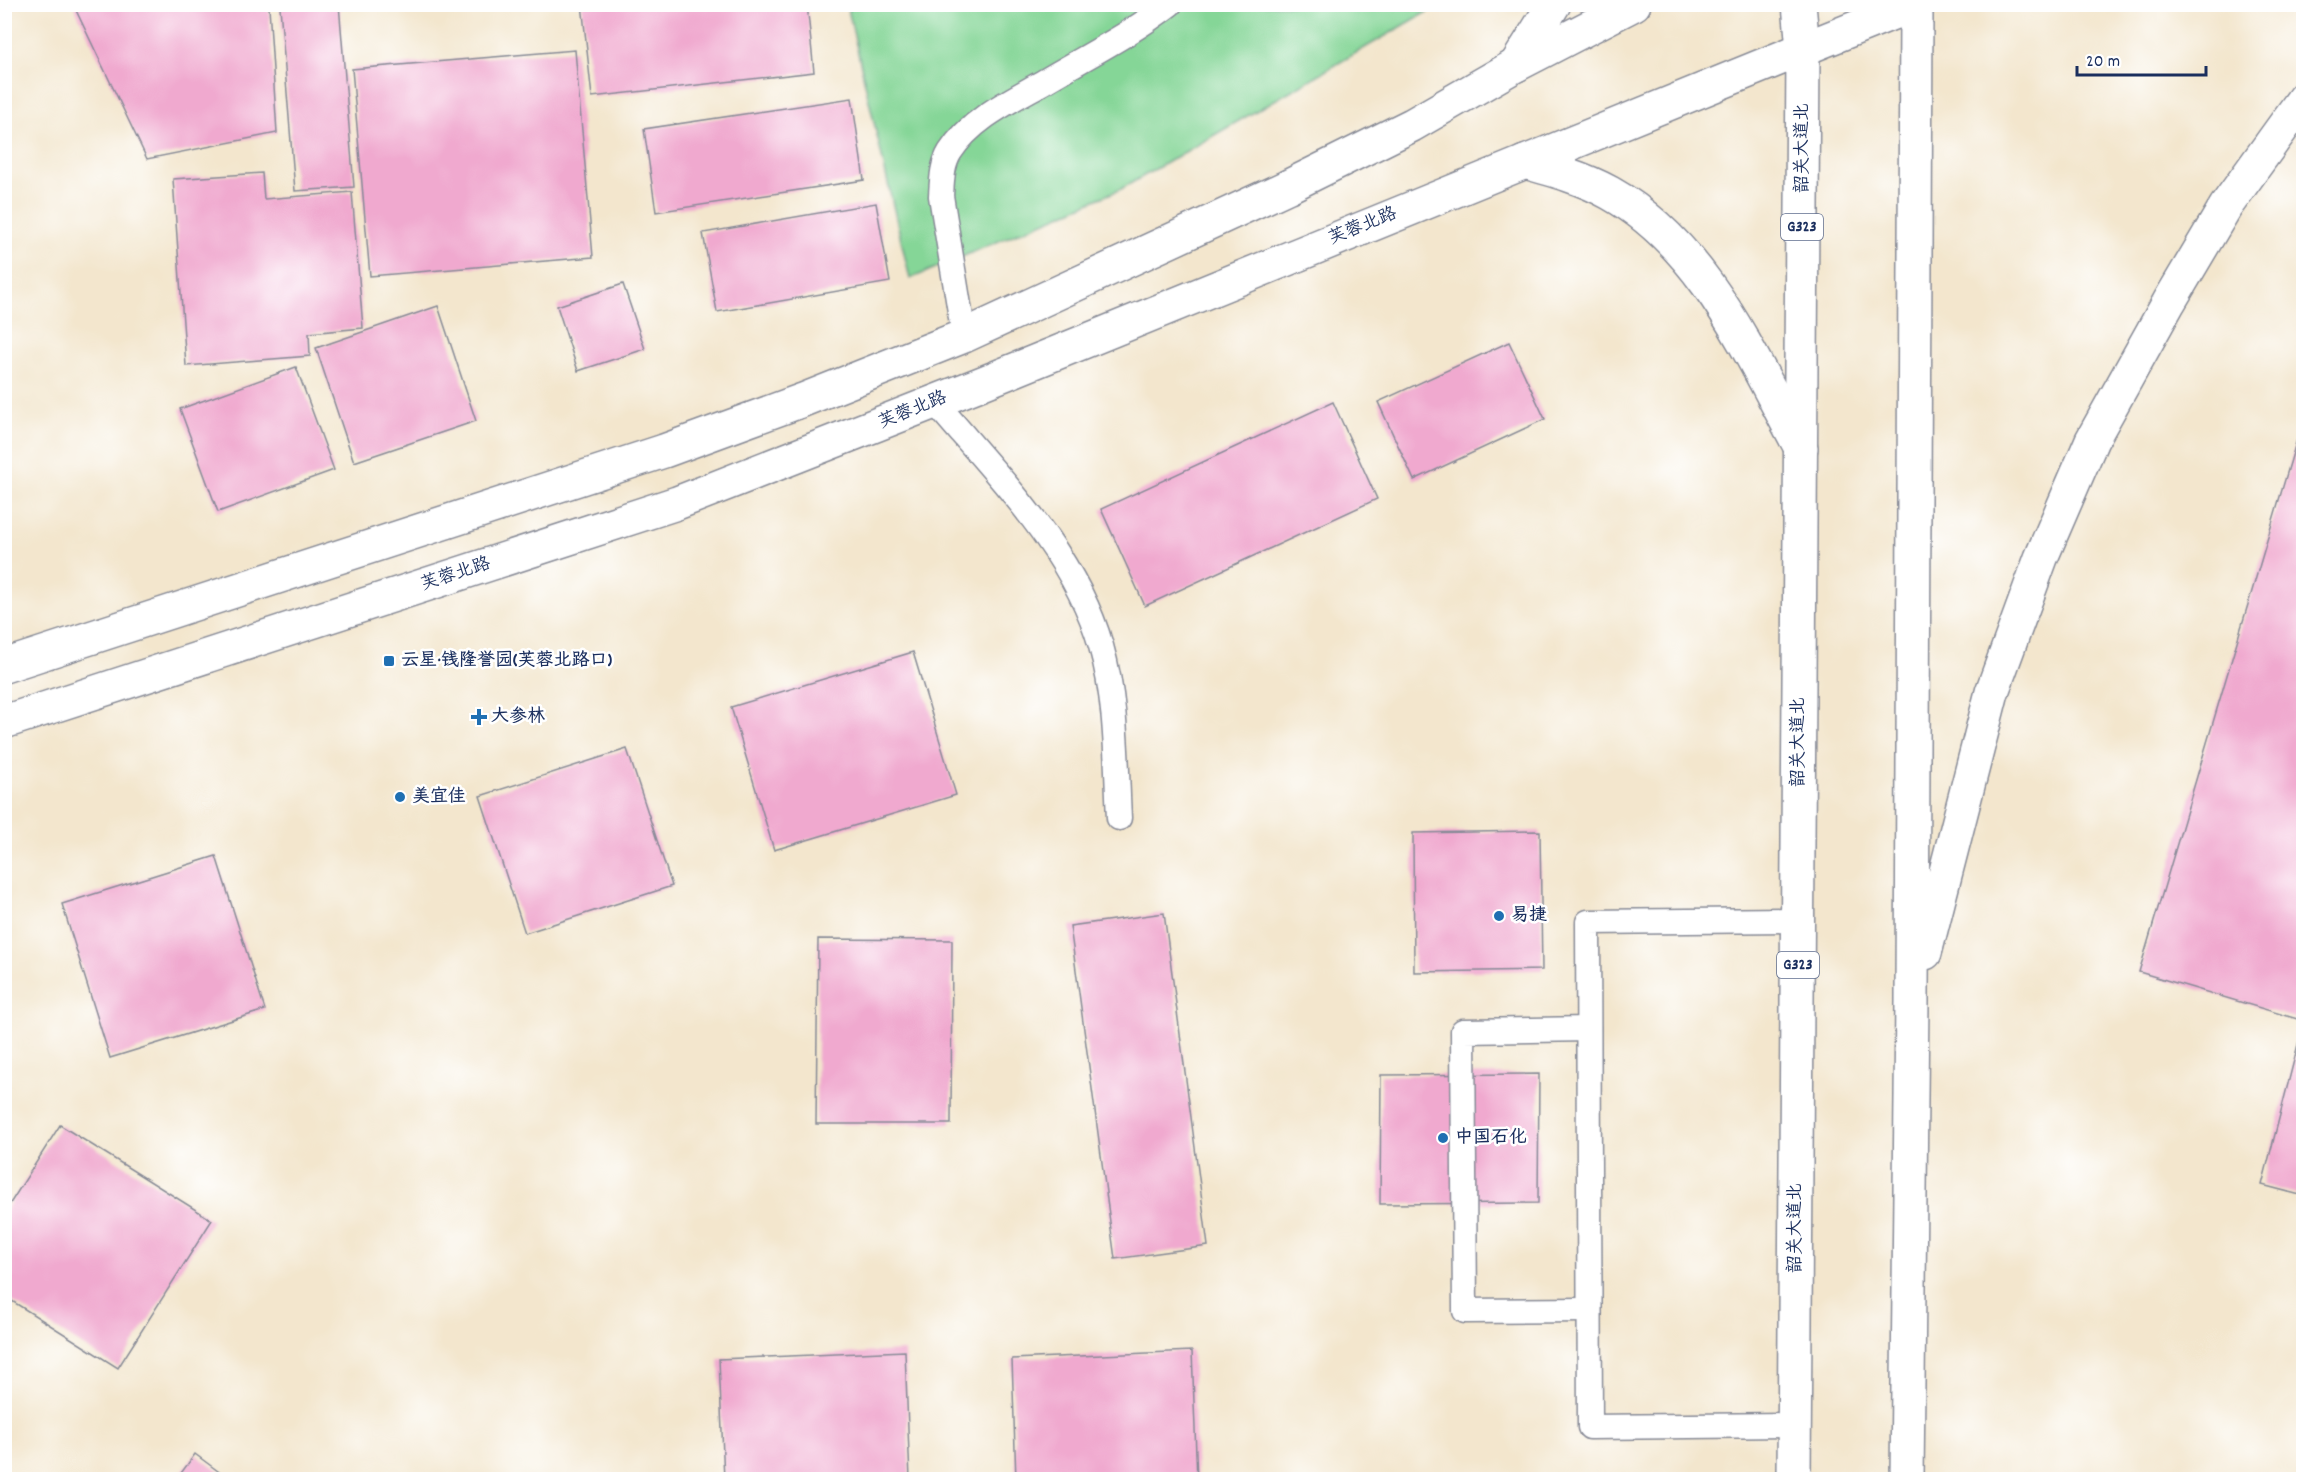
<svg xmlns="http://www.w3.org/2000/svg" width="2308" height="1484" font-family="Dekko,'LXGW WenKai TC',sans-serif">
<rect width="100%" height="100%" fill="#fff"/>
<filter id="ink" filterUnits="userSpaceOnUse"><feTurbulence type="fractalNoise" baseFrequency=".0167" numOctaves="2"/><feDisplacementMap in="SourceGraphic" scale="12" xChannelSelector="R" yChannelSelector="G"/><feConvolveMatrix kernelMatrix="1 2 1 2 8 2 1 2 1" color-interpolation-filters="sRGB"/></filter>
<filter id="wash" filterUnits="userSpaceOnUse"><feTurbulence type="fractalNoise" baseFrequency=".008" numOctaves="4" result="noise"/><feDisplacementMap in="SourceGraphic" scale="24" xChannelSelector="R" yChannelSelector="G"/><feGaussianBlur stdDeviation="1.35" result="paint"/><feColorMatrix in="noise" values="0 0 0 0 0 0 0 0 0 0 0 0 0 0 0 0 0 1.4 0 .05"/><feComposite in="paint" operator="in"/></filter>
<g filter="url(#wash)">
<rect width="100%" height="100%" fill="#f3e6cd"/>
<polygon fill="#85d697" stroke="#50827a" stroke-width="1.5" points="847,5 1439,5 1121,189 910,279"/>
<g id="blocks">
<g fill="#f0a9cf">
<polygon points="73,4 265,4 269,7 277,133 147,159"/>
<polygon points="304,4 339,4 354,187 295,191 280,7"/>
<polygon points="582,4 807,4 814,72 592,97"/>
<polygon points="575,50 593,257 370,276 352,69"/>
<polygon points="852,98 864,180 656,212 644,129"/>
<polygon points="262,173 264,199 352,192 363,328 309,333 310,356 186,366 173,179"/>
<polygon points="876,203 890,282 717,312 703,233"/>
<polygon points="623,284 645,349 578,371 557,306"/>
<polygon points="438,306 476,421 354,462 316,348"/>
<polygon points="1509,342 1545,419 1414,480 1378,402"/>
<polygon points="296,367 334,470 218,512 180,409"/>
<polygon points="1333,402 1377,499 1145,606 1101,509"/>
<polygon points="2303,419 2304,419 2304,1021 2139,972"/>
<polygon points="913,652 956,795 774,850 731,707"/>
<polygon points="627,749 672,886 525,933 480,796"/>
<polygon points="1540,831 1542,970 1414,972 1413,833"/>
<polygon points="216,856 265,1010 110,1058 62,904"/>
<polygon points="1164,913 1208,1246 1115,1259 1070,926"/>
<polygon points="818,939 952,940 951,1124 816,1124"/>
<polygon points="2303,1025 2304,1025 2304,1196 2262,1185"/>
<polygon points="1539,1074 1538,1203 1380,1204 1381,1075"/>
<polygon points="60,1125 212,1220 118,1368 4,1296 4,1213"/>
<polygon points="905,1351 910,1480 724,1480 719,1359"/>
<polygon points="1192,1351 1197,1480 1016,1480 1012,1359"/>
<polygon points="195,1454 230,1480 176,1480"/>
<polygon points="1444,1477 1444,1480 1423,1480 1423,1478"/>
</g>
</g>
</g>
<g filter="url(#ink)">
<use href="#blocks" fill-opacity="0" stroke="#878a96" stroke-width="1.5"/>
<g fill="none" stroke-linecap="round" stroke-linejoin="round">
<defs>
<g id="service">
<path d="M964,336L941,196C942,180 942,165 950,152C972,118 1012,100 1045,81C1087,56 1131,34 1170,4"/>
<path d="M935,402C996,475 1074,551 1101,646C1117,702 1116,760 1119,818"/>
<polyline points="1588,1029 1463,1031 1465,1311 1589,1310"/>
<polyline points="1795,1425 1590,1427 1588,922 1798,920"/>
</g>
<g id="secondary">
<polyline points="4,666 664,451 803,400 964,336 1287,187 1412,125 1516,65 1634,4"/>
<polyline points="4,722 677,503 985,382 1803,49"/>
</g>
<g id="trunk">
<polyline points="1803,49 1915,4"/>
<polyline points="1516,65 1554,4"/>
<path d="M1525,162C1554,170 1583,178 1610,193C1706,247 1750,356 1801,448"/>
<polyline points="1925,953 1992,692 2041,558 2092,440 2169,302 2226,206 2304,98"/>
<polyline points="1794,1480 1803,49 1799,4"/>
<polyline points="1907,1480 1912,1001 1916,4"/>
</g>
</defs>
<use href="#service" stroke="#878a96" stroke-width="27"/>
<use href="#secondary" stroke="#878a96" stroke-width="36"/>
<use href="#trunk" stroke="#878a96" stroke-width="36"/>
<use href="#service" stroke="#fff" stroke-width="24"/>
<use href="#secondary" stroke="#fff" stroke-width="33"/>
<use href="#trunk" stroke="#fff" stroke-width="33"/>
</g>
</g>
<g fill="#1f6fb2" stroke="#fff" stroke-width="2">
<rect x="383" y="655" width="12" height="12" rx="3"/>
<path d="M476 708h6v6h6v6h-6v6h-6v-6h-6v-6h6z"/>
<circle cx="400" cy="797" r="6"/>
<circle cx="1499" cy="916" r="6"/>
<circle cx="1443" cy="1138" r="6"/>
</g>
<g text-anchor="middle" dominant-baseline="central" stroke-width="5" stroke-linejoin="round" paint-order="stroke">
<g fill="#fff" stroke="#5f6d8e" stroke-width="1.5">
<rect x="1781" y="214" width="42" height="26" rx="4.5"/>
<rect x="1777" y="952" width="42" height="26" rx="4.5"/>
</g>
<g font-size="16" font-weight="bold" fill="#1b2f5e">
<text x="1802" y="227">G323</text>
<text x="1798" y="965">G323</text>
</g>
<g font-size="18" fill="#1b2f5e" stroke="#fff">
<text transform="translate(1803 148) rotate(-90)">韶关大道北</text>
<text transform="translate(1363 227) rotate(-22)">芙蓉北路</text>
<text transform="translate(913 411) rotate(-22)">芙蓉北路</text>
<text transform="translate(456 575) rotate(-18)">芙蓉北路</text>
<text transform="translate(1799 742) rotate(-90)">韶关大道北</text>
<text transform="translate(1796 1228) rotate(-90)">韶关大道北</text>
</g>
<g font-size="18" font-weight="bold" fill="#1b2f5e" stroke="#fff" text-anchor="start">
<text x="401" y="661">云星·钱隆誉园(芙蓉北路口)</text>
<text x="491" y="717">大参林</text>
<text x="412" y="797">美宜佳</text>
<text x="1511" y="916">易捷</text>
<text x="1455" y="1138">中国石化</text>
</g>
</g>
<rect width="2308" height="1484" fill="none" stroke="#fff" stroke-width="24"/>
<path d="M2077 66v9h129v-9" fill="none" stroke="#1b2f5e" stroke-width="3"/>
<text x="2086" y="66" font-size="18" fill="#1b2f5e" stroke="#ffffff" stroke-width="4.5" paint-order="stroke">20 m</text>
</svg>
